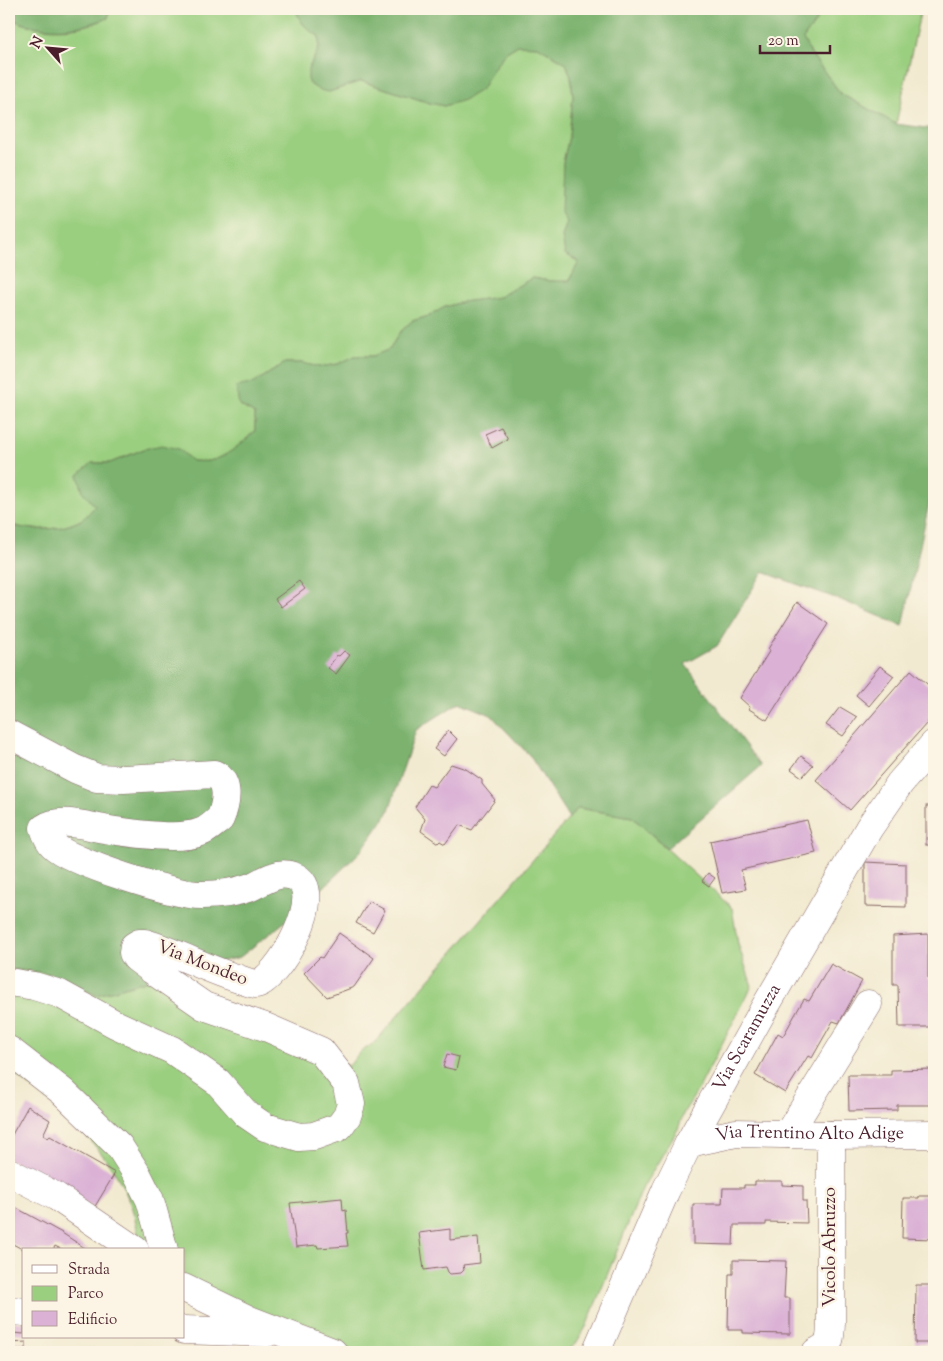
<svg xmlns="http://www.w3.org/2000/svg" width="943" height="1361" font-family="'Sorts Mill Goudy',serif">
<rect width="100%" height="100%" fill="#fcf5e5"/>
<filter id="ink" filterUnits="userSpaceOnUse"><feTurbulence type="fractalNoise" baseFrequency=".02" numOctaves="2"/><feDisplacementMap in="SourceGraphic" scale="10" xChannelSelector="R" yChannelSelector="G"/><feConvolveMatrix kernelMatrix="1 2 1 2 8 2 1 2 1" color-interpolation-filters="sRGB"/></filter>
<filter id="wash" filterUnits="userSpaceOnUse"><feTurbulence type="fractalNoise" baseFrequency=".0096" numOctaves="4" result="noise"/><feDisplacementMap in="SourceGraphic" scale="20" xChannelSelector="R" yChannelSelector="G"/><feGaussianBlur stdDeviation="1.12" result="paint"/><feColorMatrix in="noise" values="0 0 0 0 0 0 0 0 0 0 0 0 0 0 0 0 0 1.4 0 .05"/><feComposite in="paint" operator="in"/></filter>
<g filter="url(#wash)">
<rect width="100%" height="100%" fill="#f2ead0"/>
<g fill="#9bcf80" stroke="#727756">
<path d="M110,9H296C299,22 307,30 319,36V48L308,70L329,92L361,81L430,103L444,106L482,89L491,72L505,53L518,45L538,46L566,63L571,77L573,96L569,136L563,163L567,222L562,237L579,262L568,282L550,281L532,278L499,297L462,302L445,307L429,316L412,321L399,333L390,349L373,356H355L338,364L319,367L302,363H285L254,383L239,405L255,414V431C242,443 225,459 208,461C203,462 197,461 192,461L179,449H144L110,463H92L83,492L95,506C91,511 86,517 81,520C60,531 31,532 9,524V18C41,33 76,32 108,18Z"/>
<polygon points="825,9 921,9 896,124 841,94 811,54 803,39"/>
<path d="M578,808L632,817L732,908L738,944L752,986L698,1090L684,1112L678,1129L643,1187L586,1327L575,1345L565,1352H338L184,1281V1250H139C138,1170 67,1113 9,1070V969L48,973L97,995L166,975L349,1066L359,1053L374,1043Z"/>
</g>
<g fill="#7cb26e" stroke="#63684c">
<path d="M9,9H110L108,18C76,31 41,33 9,18Z"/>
<path d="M296,9H825L803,39L811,54L841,94L896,124L934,129V480L903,626L841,600L763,572L717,646L685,664L761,766L667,848L632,817L578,808L569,818L530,756L491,715L460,702L416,730L388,813L361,851L300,910L240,957L173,973L97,995L48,973L9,969V524C31,532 60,531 81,520C86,517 91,511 95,506L83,492L78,475L92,463H110L144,449L162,445L179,449L192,461C197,461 203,462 208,461C225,459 242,443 255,431V414L239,405L236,387L254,383L285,363H302L319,367L338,364L355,356H373L390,349L399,333L412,321L429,316L445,307L462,302L499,297L532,278L550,281H569L579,262L565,254L562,237L567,222L561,212L563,163L569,136L573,96L571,77L566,63L538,46L518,45L505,53L491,72L482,89L464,100L444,106L430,103L361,81L329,92L319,90L308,83V70L319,48V36C307,30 299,22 296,9Z"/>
</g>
<g id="blocks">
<g fill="#dbb2d6">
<polygon points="501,427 508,439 492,448 485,434"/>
<polygon points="299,581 305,589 281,607 275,599"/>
<polygon points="797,602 828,624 767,720 749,709 750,707 740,698 770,650 768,649"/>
<polygon points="344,651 350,655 336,674 328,668 337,655 339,656"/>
<polygon points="880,666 894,676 869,706 856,695"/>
<polygon points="911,670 934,690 934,715 850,810 816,780"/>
<polygon points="840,707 857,717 843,736 826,725"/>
<polygon points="448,730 457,739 444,756 434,749"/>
<polygon points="801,756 813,765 802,777 791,769"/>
<polygon points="451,764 466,769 482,780 482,784 495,800 472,830 459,825 445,844 440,841 438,843 421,831 425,819 415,807 429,785 434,787"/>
<rect x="926" y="806" width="8" height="39"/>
<polygon points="807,820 816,853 741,870 746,889 722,893 710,841"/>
<polygon points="865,862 906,864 906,907 865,906"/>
<polygon points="708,873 715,878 709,886 702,881"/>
<polygon points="369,901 385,910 373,932 356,923"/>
<polygon points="339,933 374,958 354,987 327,997 304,973 320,957 322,958"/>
<polygon points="928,934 928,978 934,979 934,1027 899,1027 898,985 893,985 893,936"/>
<polygon points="831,964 862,981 839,1023 833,1021 812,1058 808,1056 785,1093 755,1075 778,1033 783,1036 804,999 809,1001"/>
<polygon points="447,1054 459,1057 456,1070 443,1067"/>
<polygon points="934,1069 934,1105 897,1105 897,1110 849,1111 848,1075 891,1075 891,1070"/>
<polygon points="28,1106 50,1120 43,1135 48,1138 50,1136 115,1173 94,1208 9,1159 9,1140"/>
<polygon points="755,1181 782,1181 782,1185 803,1186 803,1201 806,1201 807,1223 766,1222 766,1225 734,1225 733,1245 693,1244 693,1204 722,1204 723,1188 744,1188 744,1185 755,1185"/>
<polygon points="919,1196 934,1196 933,1239 902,1238 903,1198 919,1198"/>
<polygon points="342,1198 343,1211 346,1210 348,1233 346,1233 348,1246 318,1248 317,1245 296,1247 290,1203"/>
<polygon points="11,1205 62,1233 88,1250 63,1250 55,1246 53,1250 24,1250 9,1242 9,1211"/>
<polygon points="450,1229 450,1240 478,1237 480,1263 463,1265 464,1270 461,1273 450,1274 448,1272 446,1267 424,1270 419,1233"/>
<polygon points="733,1260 786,1261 784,1298 790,1298 790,1334 743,1333 743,1330 728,1330 729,1274 733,1274"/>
<polygon points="916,1285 934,1285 934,1343 915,1343"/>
<polygon points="14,1321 24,1323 24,1334 13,1333"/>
<polygon points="26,1342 26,1352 11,1352 10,1343"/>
</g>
</g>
</g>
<g filter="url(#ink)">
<use href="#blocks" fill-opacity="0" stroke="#856665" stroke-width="1"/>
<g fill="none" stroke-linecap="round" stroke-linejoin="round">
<defs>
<g id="minor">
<path d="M9,734L75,769L97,778L124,779L214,774C231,781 226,805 220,819C214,823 208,830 201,832C179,841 128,833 104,829C87,826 59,817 44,828C46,834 48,840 53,845C70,862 177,896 202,895C217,895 237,892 251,887C259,883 266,879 275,876C280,874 287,874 293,876C332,888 275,985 255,984C248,983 240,979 233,977C203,967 175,952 145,943H139L134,946L133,953L136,958L152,970L204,1006L268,1028L321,1051L346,1083L351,1104L347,1116L339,1127L314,1136L299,1137L265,1127L246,1114L218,1082L172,1050L115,1024L60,994L34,986L9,982"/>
<polyline points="9,1050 63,1092 119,1146 137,1174 150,1200 164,1250"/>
<polyline points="788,1134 868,1004"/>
<path id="s1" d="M689,1143L736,1133L831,1135L934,1134"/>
<polyline points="9,1172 57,1197 135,1250"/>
<polyline points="184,1288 250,1320 333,1352"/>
<polyline points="9,1310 24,1312"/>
<polyline points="184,1330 267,1333"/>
<path id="s2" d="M596,1352L666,1190L689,1143L765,1007L869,828L900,783L934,744"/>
<path d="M816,1352C832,1344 830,1339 831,1323V1135"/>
</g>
</defs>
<use href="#minor" stroke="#856665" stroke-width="29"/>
<use href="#minor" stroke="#fff" stroke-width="28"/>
</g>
</g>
<g text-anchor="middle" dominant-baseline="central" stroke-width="5" stroke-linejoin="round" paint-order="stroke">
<g font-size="18" fill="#4a1f2b" stroke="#fcf5e5">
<text transform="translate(202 964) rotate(21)">Via Mondeo</text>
<text stroke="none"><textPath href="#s2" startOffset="349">Via Scaramuzza</textPath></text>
<text stroke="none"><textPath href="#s1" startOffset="122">Via Trentino Alto Adige</textPath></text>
<text transform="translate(831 1247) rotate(-90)">Vicolo Abruzzo</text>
</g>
</g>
<rect width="943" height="1361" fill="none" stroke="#fcf5e5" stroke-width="30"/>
<rect x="22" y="1248" width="162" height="90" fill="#fcf5e5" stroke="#b59f9b"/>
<rect x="32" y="1265" width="25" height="8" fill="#ffffff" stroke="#b59f9b"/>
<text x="68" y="1274" font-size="15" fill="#4a1f2b">Strada</text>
<rect x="32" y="1286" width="25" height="15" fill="#9bcf80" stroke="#b59f9b"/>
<text x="68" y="1298" font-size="15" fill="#4a1f2b">Parco</text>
<rect x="32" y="1311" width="25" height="15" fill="#dbb2d6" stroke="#b59f9b"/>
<text x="68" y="1324" font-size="15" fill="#4a1f2b">Edificio</text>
<g transform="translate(48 48) rotate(297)" stroke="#fcf5e5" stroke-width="4" paint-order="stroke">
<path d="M0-4L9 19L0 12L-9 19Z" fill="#4a1f2b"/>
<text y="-8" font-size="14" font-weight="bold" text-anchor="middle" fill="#4a1f2b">N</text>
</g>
<path d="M760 45v8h70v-8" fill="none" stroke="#4a1f2b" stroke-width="2.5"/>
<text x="768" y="45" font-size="15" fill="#4a1f2b" stroke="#fcf5e5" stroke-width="4" paint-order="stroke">20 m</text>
</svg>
